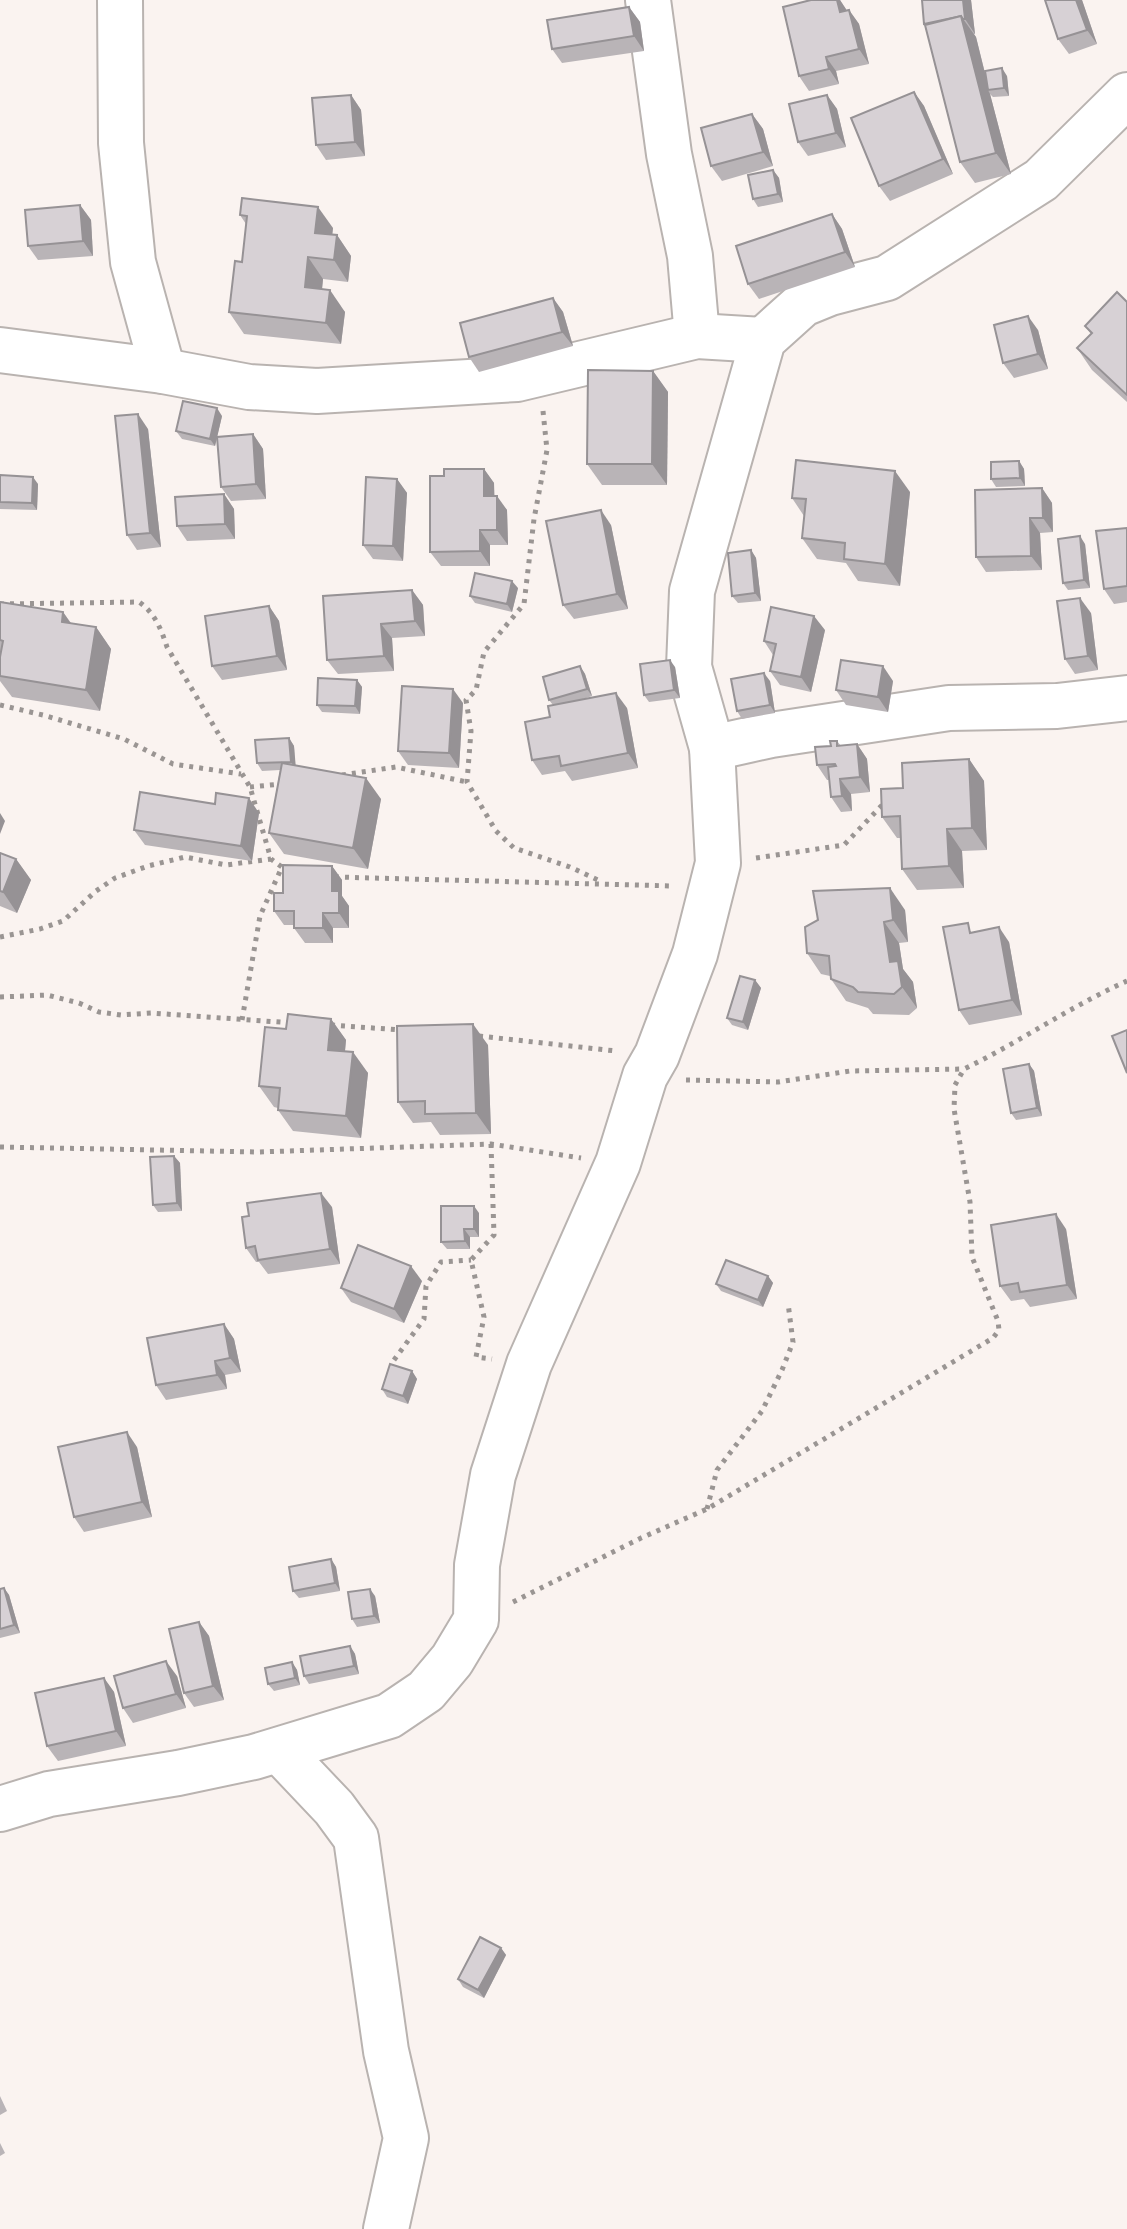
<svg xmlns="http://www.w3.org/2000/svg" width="1127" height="2229" font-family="'Crimson Pro',serif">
<rect width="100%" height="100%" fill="#faf3f0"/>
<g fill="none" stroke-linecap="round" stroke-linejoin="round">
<defs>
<g id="minor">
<polyline points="120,0 121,143 133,262 163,371"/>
<polyline points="648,0 669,154 690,256 697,336"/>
<polyline points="0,350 163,371 249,387 317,391 517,379 697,336 763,340"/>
<polyline points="712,748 771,735 949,708 1057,706 1127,698"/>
<polyline points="279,1750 334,1808 356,1838 386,2051 406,2138 386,2229"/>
<polyline points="0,1809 49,1794 178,1773 254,1757 389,1716 426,1691 452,1660 476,1620 477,1565 493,1475 529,1364 618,1163 645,1076 657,1055 695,954 718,863 712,748 689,667 692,591 763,340 803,304 830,293 887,278 1041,180 1127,95"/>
</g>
</defs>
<use href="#minor" stroke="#b9b3b0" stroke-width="48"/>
<g stroke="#9a9593" stroke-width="5" stroke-dasharray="4 6" stroke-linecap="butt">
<polyline points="543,411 547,450 534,519 524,604 484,652 476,690 466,700 471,731 467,782 496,831 514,848 570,867 600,881"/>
<path d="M0,604L139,602C155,613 161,629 167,647L250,787L271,859L286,870"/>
<polyline points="0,705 43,715 124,739 173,764 241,774"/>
<polyline points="342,775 396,767 467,782"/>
<polyline points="250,787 281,784"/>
<polyline points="756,858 844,845 886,801"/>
<polyline points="335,877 673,886"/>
<polyline points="0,937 40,929 63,921 96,891 115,878 148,866 185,857 226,865 271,859"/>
<polyline points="0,997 47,995 79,1003 99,1012 121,1015 151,1013 293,1023"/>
<polyline points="242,1020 260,916 281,869"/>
<polyline points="331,1025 401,1030"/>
<polyline points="479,1036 616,1051"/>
<polyline points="686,1080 778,1082 850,1071 963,1069"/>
<polyline points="491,1144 494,1235 471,1260 484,1317 476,1357 492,1359"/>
<polyline points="0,1147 259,1152 491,1144 581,1158"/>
<polyline points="394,1360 424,1319 426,1286 441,1262 471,1260"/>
<polyline points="707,1509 717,1470 762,1411 782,1370 793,1342 788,1303"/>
<path d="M513,1602L641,1538L707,1509L993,1338L999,1330L998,1321L972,1257L970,1202L954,1109L955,1085L964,1069C1020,1042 1071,1006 1127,981"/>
</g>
<use href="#minor" stroke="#fff" stroke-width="44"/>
</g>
<g fill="#b9b4b7">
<polygon points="811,0 840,0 846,10 849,10 859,24 869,64 836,71 839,84 809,91 799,76"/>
<polygon points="922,0 971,0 975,34 974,34 976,37 986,77 1007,76 1009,96 993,97 990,94 1011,174 975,183 960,162"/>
<polygon points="1082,0 1097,44 1069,54 1058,39"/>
<polygon points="629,7 640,22 644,51 562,63 552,49"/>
<polygon points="914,92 924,106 953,174 890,201 879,186"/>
<polygon points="351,95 361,110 365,156 326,160 316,145"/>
<polygon points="827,95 837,109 846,147 808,156 798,142"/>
<polygon points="752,114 763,129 773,166 722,181 711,166"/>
<polygon points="773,170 779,178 783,202 758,207 753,199"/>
<polygon points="80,205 91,220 93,256 38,260 28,246"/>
<polygon points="832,214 842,229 855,267 759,299 748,284"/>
<polygon points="240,215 333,228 332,235 337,235 351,256 348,282 323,279 322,289 345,312 341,344 244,334 229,312 242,262 246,224"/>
<polygon points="553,298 563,312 573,346 479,372 469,357"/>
<polygon points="1127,302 1127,402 1092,370 1077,348 1091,334 1085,326"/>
<polygon points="1038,330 1048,369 1014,378 1003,363"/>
<polygon points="653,371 668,392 667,485 602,485 587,464"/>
<polygon points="222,416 215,446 182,439 176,431"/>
<polygon points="148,429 161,547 137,550 127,535"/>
<polygon points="253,434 263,449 266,499 231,501 221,487"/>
<polygon points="1019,461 1024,469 1025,486 996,487 991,479"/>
<polygon points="484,469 494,483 494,496 507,510 508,545 490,545 490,566 441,566 430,552 444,476"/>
<polygon points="0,475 38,484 37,510 0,509"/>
<polygon points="397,479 407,493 403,561 373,559 363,545"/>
<polygon points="1042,488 1052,503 1053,532 1040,533 1042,570 986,572 976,557"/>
<polygon points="910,492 900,586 858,581 846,563 817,559 802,538 804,516 792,498"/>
<polygon points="224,494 234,509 235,539 187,541 177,526"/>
<polygon points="611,525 628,609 574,619 563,605"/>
<polygon points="1127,528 1127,602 1114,604 1104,589"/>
<polygon points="1085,544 1090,588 1068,590 1063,583"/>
<polygon points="751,550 756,558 761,601 738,603 732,596"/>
<polygon points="518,588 512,612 475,603 470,596"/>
<polygon points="412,590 423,605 425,636 392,638 394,671 338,674 327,660"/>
<polygon points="0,602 63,612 71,623 96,627 111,649 100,711 12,697 0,681"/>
<polygon points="269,606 279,621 287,670 222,680 212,666"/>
<polygon points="1091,613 1098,670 1075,674 1065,659"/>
<polygon points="825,630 811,692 780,685 770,671 773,655 764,641"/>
<polygon points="580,666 585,674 592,696 580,700 627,708 638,768 572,781 565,771 542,775 532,760 550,717 553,705 549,700"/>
<polygon points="675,667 680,698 649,702 644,695"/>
<polygon points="357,680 362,687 360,714 322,712 317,705"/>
<polygon points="770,681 775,713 742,719 737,711"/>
<polygon points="893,681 888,712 846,705 836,690"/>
<polygon points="463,703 459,768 408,765 398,751"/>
<polygon points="289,738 294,746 295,765 381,799 368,869 284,854 269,833 280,770 262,771 257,763"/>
<polygon points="837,741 841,746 857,744 867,759 870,792 851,794 852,811 841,812 831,797 829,780 827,780 817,765 831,746"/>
<polygon points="969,759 984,781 987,850 962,851 964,888 917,890 902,869 901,838 897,838 882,817 903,788"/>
<polygon points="259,813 252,861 145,845 134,830"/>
<polygon points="0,853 16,859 31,880 17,913 0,906"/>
<polygon points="332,866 342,880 342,896 349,906 349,928 333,928 333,943 305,943 294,928 294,925 284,925 274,911 283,893"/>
<polygon points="905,910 908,942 899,943 903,969 913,982 917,1008 909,1015 873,1014 868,1008 846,1001 831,979 830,976 821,974 807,953"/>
<polygon points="974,932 1009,942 1022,1015 969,1025 959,1010"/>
<polygon points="755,980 761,988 748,1030 732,1025 727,1018"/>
<polygon points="331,1019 346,1040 345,1051 368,1073 361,1138 293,1131 278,1110 278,1108 274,1107 259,1086 286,1029"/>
<polygon points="488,1045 491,1134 440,1135 431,1122 413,1123 398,1102"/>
<polygon points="1029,1064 1034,1071 1042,1116 1016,1120 1011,1113"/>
<polygon points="174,1156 180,1163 182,1211 158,1212 153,1205"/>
<polygon points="332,1207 340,1264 268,1274 259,1262 256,1262 246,1248"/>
<polygon points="479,1213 479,1237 470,1237 470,1249 447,1249 441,1242"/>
<polygon points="1066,1229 1077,1299 1030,1307 1024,1299 1011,1301 1000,1286"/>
<polygon points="768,1276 773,1283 763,1307 721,1291 716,1284"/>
<polygon points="422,1281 404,1323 351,1302 341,1288"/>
<polygon points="224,1324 234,1339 241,1372 225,1375 227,1389 166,1400 156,1385"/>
<polygon points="412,1371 417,1379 408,1404 387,1397 382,1389"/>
<polygon points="137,1447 152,1517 84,1532 74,1517"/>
<polygon points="331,1559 336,1567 340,1591 299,1598 293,1591"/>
<polygon points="4,1588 9,1595 20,1633 0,1638 0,1589"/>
<polygon points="375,1596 380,1623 357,1627 352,1619"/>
<polygon points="199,1622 209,1636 224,1700 194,1707 184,1693"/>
<polygon points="350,1646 355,1654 359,1674 309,1684 304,1676"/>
<polygon points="292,1662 297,1670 300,1685 274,1691 268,1684"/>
<polygon points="177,1676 186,1708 133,1723 123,1708"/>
<polygon points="104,1678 114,1692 126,1746 58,1761 47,1746"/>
<polygon points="501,1948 506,1955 484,1998 463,1987 458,1979"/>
<polygon points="0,2096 7,2111 0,2115"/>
<polygon points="0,2143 5,2153 0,2156"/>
</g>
<g fill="#969295">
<polygon points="837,0 840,0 846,9 850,26 840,12"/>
<polygon points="963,0 971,0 975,34 965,19"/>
<polygon points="1076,0 1082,0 1097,44 1087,30"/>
<polygon points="629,7 640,22 644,51 634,36"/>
<polygon points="849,10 859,24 869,64 859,49"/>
<polygon points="961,16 976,37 989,90 988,90 990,94 1011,174 996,153"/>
<polygon points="826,57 836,71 839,84 829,69"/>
<polygon points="1002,68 1007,76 1009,96 1004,88"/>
<polygon points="914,92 924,106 953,174 943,159"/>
<polygon points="351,95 361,110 365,156 355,142"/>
<polygon points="827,95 837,109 846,147 836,133"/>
<polygon points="752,114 763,129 773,166 763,152"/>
<polygon points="773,170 779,178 783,202 778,194"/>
<polygon points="80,205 91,220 93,256 83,241"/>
<polygon points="318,207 333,228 330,254 315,233"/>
<polygon points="832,214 842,229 855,267 845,252"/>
<polygon points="337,235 351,256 348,282 334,260"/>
<polygon points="308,257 323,279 320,309 305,287"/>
<polygon points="330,290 345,312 341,344 326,323"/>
<polygon points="553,298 563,312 573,346 562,332"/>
<polygon points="1028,316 1038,330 1048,369 1038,354"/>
<polygon points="653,371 668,392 667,485 652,464"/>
<polygon points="217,408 222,416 215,446 210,439"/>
<polygon points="138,414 148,429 161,547 150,533"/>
<polygon points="253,434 263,449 266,499 256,484"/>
<polygon points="1019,461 1024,469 1025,486 1020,478"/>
<polygon points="484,469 494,483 495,511 484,496"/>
<polygon points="895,471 910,492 900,586 885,564"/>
<polygon points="33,477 38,484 37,510 32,503"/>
<polygon points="397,479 407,493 403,561 393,546"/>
<polygon points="1042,488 1052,503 1053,532 1043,518"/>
<polygon points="224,494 234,509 235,539 225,524"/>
<polygon points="497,496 507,510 508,545 497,530"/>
<polygon points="601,510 611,525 628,609 617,594"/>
<polygon points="1030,518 1040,533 1042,570 1031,556"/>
<polygon points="480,530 490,545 490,566 480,551"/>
<polygon points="1080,536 1085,544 1090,588 1084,580"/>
<polygon points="751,550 756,558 761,601 755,593"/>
<polygon points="512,581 518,588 512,612 507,604"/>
<polygon points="412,590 423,605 425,636 415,621"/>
<polygon points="1080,598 1091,613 1098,670 1088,656"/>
<polygon points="269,606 279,621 287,670 277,656"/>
<polygon points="63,612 78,634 62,622"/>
<polygon points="814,616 825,630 811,692 801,677"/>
<polygon points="381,624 392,638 394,671 384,656"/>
<polygon points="96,627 111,649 100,711 86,690"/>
<polygon points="670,660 675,667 680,698 674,690"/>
<polygon points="580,666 585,674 592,696 587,689"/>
<polygon points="883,666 893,681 888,712 878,697"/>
<polygon points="764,673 770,681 775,713 770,705"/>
<polygon points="357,680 362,687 360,714 355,706"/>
<polygon points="453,689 463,703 459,768 449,753"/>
<polygon points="616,693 627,708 638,768 628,753"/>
<polygon points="289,738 294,746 296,769 291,762"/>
<polygon points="857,744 867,759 870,792 860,777"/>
<polygon points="969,759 984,781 987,850 972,828"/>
<polygon points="366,778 381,799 368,869 353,848"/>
<polygon points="840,779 851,794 852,811 842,796"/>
<polygon points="249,798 259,813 252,861 241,846"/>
<polygon points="0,813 5,821 0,834"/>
<polygon points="947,829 962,851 964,888 949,866"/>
<polygon points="16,859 31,880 17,913 3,892"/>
<polygon points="332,866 342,880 342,896 349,906 349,928 339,913 332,891"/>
<polygon points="890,888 905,910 908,942 893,920"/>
<polygon points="323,913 333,928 333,943 323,928"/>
<polygon points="884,922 899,943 903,969 913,982 917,1008 902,987 890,962"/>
<polygon points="999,927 1009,942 1022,1015 1012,1000"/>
<polygon points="755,980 761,988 748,1030 743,1022"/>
<polygon points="331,1019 346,1040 343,1071 328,1050"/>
<polygon points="473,1024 488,1045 491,1134 476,1113"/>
<polygon points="353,1052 368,1073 361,1138 346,1116"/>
<polygon points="1029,1064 1034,1071 1042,1116 1037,1108"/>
<polygon points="174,1156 180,1163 182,1211 177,1203"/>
<polygon points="321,1193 332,1207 340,1264 330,1249"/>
<polygon points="474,1206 479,1213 479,1237 474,1229"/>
<polygon points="1056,1214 1066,1229 1077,1299 1067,1285"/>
<polygon points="464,1229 470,1237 470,1249 465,1241"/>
<polygon points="411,1266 422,1281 404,1323 394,1309"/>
<polygon points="768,1276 773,1283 763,1307 758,1300"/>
<polygon points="224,1324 234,1339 241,1372 230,1358"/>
<polygon points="215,1361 225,1375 227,1389 217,1375"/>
<polygon points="412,1371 417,1379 408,1404 403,1396"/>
<polygon points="127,1432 137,1447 152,1517 142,1502"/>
<polygon points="331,1559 336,1567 340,1591 335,1583"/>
<polygon points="4,1588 9,1595 20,1633 14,1625"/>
<polygon points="370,1589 375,1596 380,1623 374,1616"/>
<polygon points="199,1622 209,1636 224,1700 213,1686"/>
<polygon points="350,1646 355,1654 359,1674 354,1666"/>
<polygon points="166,1661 177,1676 186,1708 176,1694"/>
<polygon points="292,1662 297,1670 300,1685 295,1678"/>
<polygon points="104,1678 114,1692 126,1746 116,1731"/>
<polygon points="501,1948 506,1955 484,1998 478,1990"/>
</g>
<g fill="#d7d1d5" stroke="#969295" stroke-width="2">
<polygon points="811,0 837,0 840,12 849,10 859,49 826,57 829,69 799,76 783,7"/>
<polygon points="922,0 963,0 965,19 963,19 961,16 924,24"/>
<polygon points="1045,0 1076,0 1087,30 1058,39"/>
<polygon points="629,7 634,36 552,49 547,20"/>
<polygon points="961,16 996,153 960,162 925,25"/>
<polygon points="1002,68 1004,88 988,90 985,71"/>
<polygon points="914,92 943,159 879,186 851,118"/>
<polygon points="351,95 355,142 316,145 312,98"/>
<polygon points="827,95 836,133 798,142 789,104"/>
<polygon points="752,114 763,152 711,166 701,128"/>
<polygon points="773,170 778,194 753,199 748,175"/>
<polygon points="242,198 318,207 315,233 337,235 334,260 308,257 305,287 330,290 326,323 229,312 235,261 242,262 247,216 240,215"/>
<polygon points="80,205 83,241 28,246 25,210"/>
<polygon points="832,214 845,252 748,284 736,246"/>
<polygon points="1117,292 1127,302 1127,395 1077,348 1092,333 1085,326"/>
<polygon points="553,298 562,332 469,357 460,323"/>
<polygon points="1028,316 1038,354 1003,363 994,325"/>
<polygon points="588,370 653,371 652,464 587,464"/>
<polygon points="183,401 217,408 210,439 176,431"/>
<polygon points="138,414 150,533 127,535 115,416"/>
<polygon points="253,434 256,484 221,487 217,437"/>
<polygon points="796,460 895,471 885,564 844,559 845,543 802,538 806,499 792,498"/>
<polygon points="1019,461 1020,478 991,479 991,462"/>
<polygon points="444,469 484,469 484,496 497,496 497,530 480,530 480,551 430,552 430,476 444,476"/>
<polygon points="0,475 33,477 32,503 0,502"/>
<polygon points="366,477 397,479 393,546 363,545"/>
<polygon points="1042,488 1043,518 1030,518 1031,556 976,557 975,490"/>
<polygon points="224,494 225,524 177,526 175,497"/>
<polygon points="601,510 617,594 563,605 546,521"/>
<polygon points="1127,528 1127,586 1104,589 1096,531"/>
<polygon points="1080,536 1084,580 1063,583 1058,539"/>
<polygon points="751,550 755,593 732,596 728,553"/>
<polygon points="475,573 512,581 507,604 470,596"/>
<polygon points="412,590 415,621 381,624 384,656 327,660 323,596"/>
<polygon points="1080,598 1088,656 1065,659 1057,601"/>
<polygon points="0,602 63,612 62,622 96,627 86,690 0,676 0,657 3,641 0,640"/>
<polygon points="269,606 277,656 212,666 205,616"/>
<polygon points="771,607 814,616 801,677 770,671 776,644 764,641"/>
<polygon points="670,660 674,690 644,695 640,664"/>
<polygon points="841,660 883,666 878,697 836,690"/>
<polygon points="580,666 587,689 549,700 543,677"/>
<polygon points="764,673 770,705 737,711 731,679"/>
<polygon points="318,678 357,680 355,706 317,705"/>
<polygon points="402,686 453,689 449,753 398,751"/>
<polygon points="616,693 628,753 561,766 559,756 532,760 525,722 550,717 548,706"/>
<polygon points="289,738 291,762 257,763 255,740"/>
<polygon points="830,741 837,741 837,746 857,744 860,777 840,779 842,796 831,797 828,767 836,766 835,764 817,765 815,747 831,746"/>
<polygon points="969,759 972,828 947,829 949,866 902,869 900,816 882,817 881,789 903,788 902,763"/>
<polygon points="282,763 366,778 353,848 269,833"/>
<polygon points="140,792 215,804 216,793 249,798 241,846 134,830"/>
<polygon points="0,853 16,859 3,892 0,891"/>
<polygon points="283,865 332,866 332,891 339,891 339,913 323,913 323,928 294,928 294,911 274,911 274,893 283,893"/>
<polygon points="890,888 893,920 884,922 890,962 898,961 902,987 894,994 858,992 853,987 831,979 829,956 807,953 805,927 818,920 813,891"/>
<polygon points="968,923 970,933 999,927 1012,1000 959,1010 943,927"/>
<polygon points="740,976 755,980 743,1022 727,1018"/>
<polygon points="288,1014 331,1019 328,1050 353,1052 346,1116 278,1110 280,1088 259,1086 265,1027 286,1029"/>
<polygon points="473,1024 476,1113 425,1114 425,1101 398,1102 397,1026"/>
<polygon points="1127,1030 1127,1073 1112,1036"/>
<polygon points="1029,1064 1037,1108 1011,1113 1003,1069"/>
<polygon points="174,1156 177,1203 153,1205 150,1157"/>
<polygon points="321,1193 330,1249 258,1260 255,1246 246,1248 242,1217 249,1216 247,1203"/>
<polygon points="441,1206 474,1206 474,1229 464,1229 465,1241 441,1242"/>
<polygon points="1056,1214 1067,1285 1020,1292 1018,1283 1000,1286 991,1225"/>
<polygon points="358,1245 411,1266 394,1309 341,1288"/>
<polygon points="726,1260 768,1276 758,1300 716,1284"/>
<polygon points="224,1324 230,1358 215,1361 217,1375 156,1385 147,1338"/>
<polygon points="390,1364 412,1371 403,1396 382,1389"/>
<polygon points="127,1432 142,1502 74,1517 58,1447"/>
<polygon points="331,1559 335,1583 293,1591 289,1567"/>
<polygon points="4,1588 14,1625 0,1629 0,1589"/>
<polygon points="370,1589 374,1616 352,1619 348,1592"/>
<polygon points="199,1622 213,1686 184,1693 169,1629"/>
<polygon points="350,1646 354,1666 304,1676 300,1656"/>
<polygon points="166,1661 176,1694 123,1708 114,1676"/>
<polygon points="292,1662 295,1678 268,1684 265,1668"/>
<polygon points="104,1678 116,1731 47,1746 35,1693"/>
<polygon points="480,1937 501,1948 478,1990 458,1979"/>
</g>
</svg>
